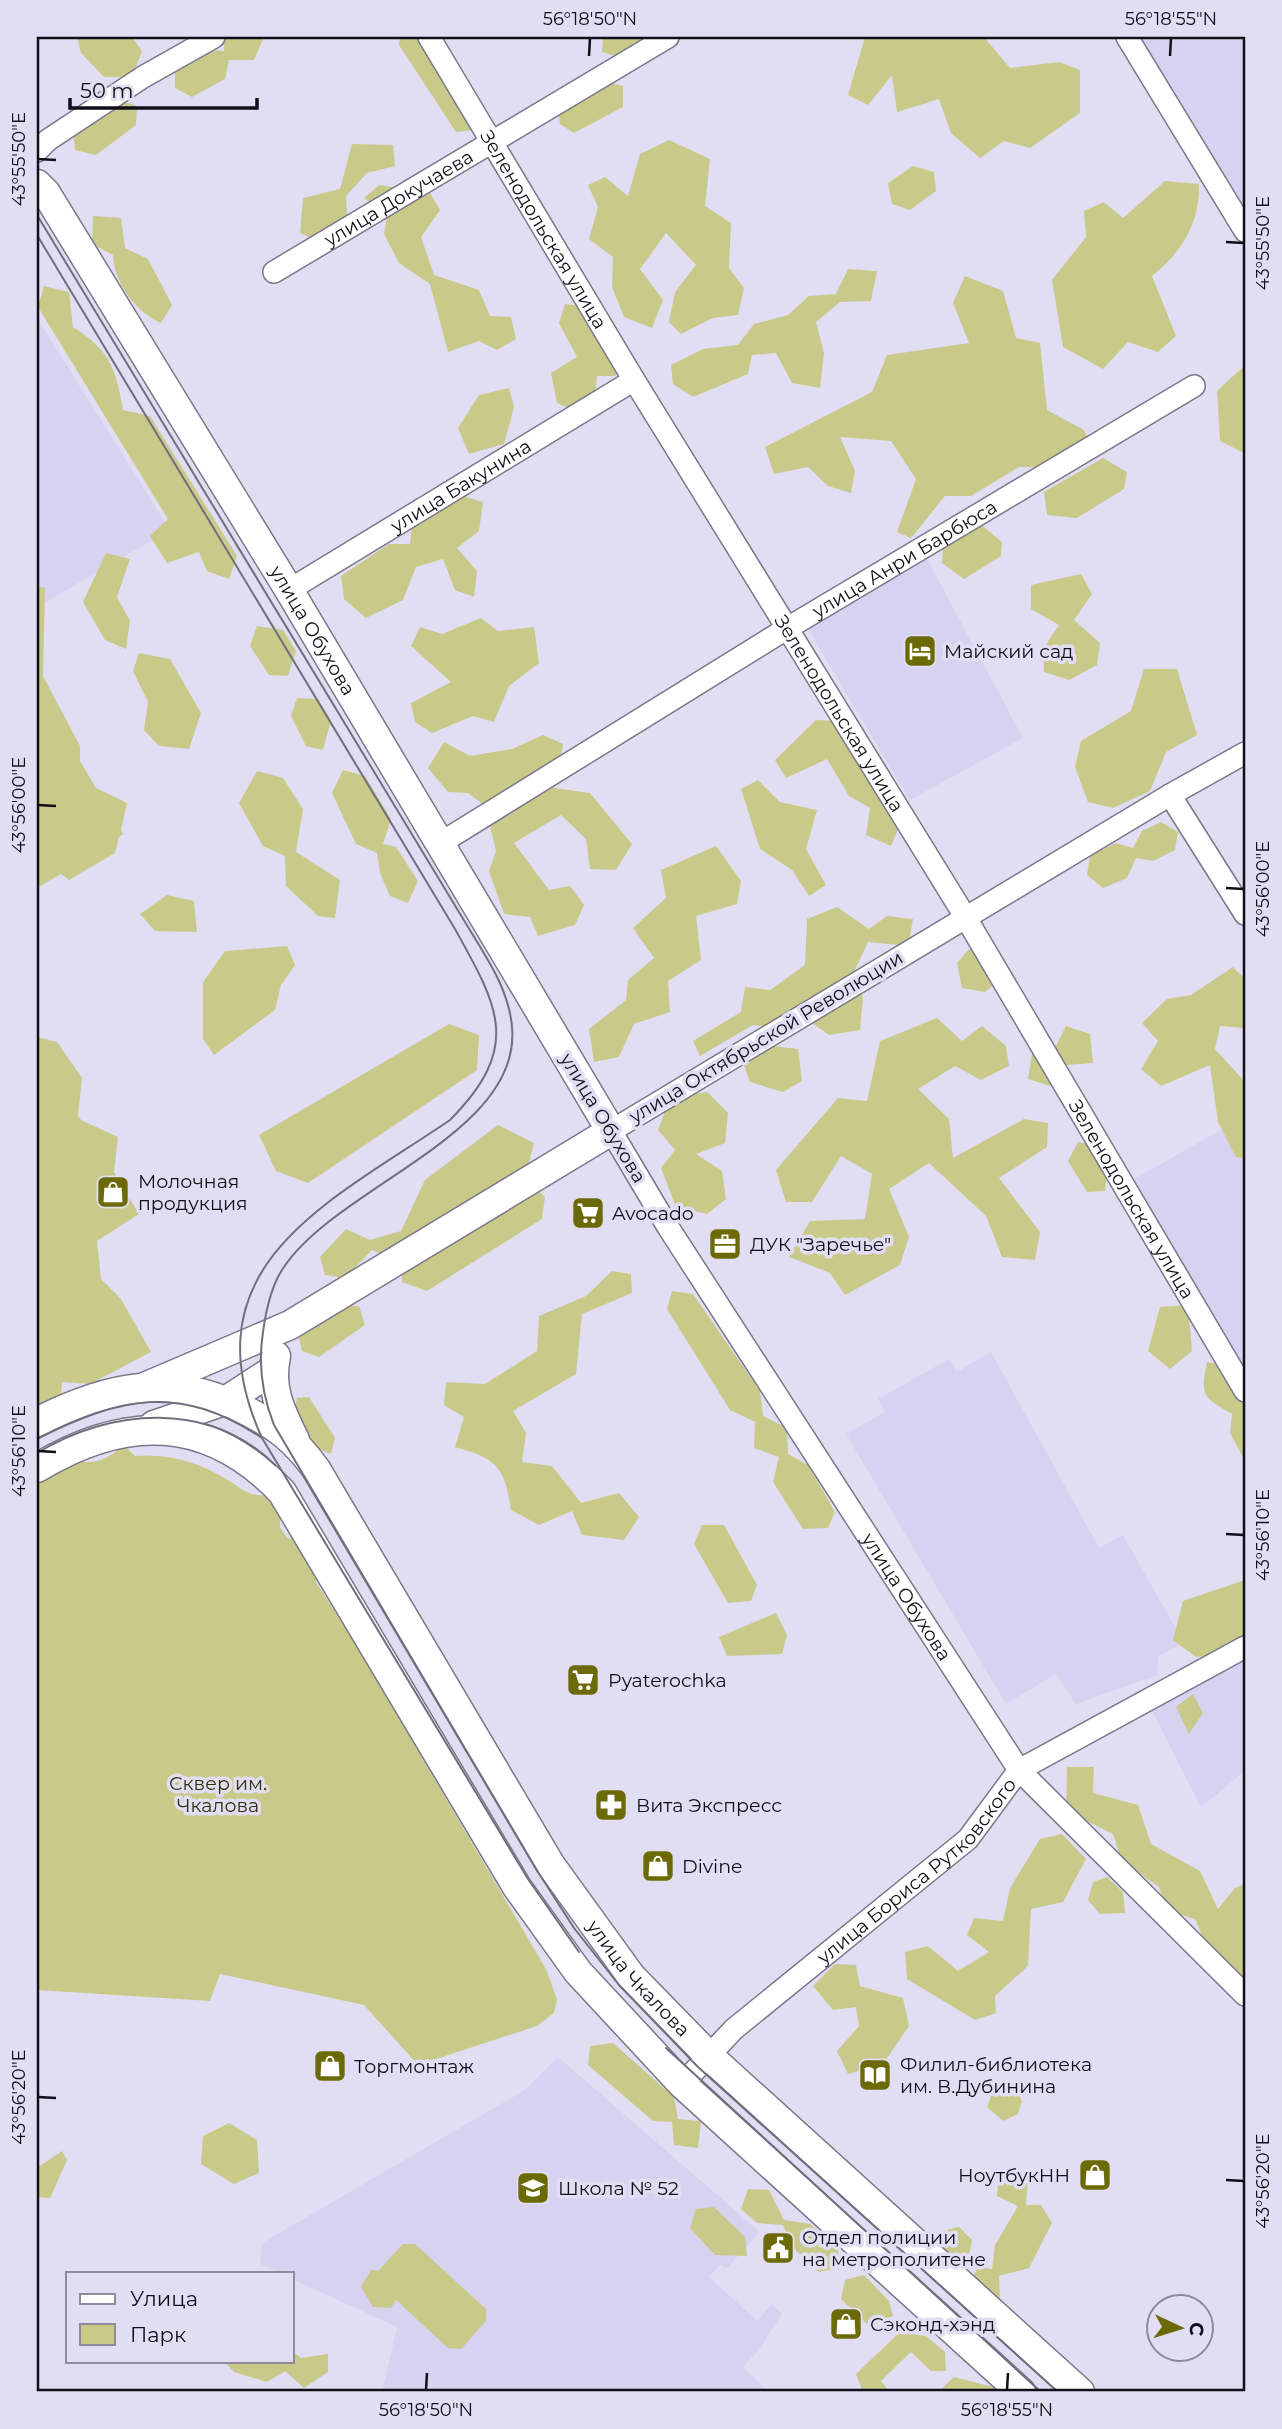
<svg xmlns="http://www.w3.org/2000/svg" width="1282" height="2429" font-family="Montserrat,sans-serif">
<rect width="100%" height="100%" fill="#e1def4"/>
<g fill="#d6d2ef">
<polygon points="1135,37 1245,37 1245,220"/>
<polygon points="37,318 170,530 37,607"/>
<polygon points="926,557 1023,738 910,800 806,626"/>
<polygon points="1224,1128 1245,1159 1245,1373 1131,1181"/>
<polygon points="991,1352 1099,1548 1123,1535 1184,1643 1158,1656 1157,1675 1076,1704 1056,1674 1006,1704 846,1434 885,1412 878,1399 949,1359 957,1372"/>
<polygon points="1245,1657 1245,1775 1240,1775 1201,1807 1152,1711"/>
<polygon points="558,2057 760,2232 726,2269 721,2264 709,2277 757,2321 772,2304 782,2314 758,2351 743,2367 769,2392 382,2392 397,2327 292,2279 292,2273 281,2273 260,2264 262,2243 525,2090"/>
</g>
<g fill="#c9ca8a">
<polygon points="77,37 132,37 142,51 132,77 104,77 81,53"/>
<polygon points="224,37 264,37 254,60 229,60 225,79 192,97 175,88 175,69 205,50 224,51"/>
<polygon points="400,37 424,37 475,130 456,132 399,45"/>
<polygon points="603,37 648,37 619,57 602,52"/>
<polygon points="865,37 984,37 1010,68 1059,62 1080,70 1080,113 1030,148 1004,141 980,158 951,133 939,99 897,112 892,75 868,105 848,95"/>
<polygon points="602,81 623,86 623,107 574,133 560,124 558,106"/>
<polygon points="119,100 137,106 136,125 96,155 75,150 73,128"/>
<polygon points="669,140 710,159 705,206 731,223 729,268 744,288 738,315 713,318 681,334 669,322 675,292 696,265 666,233 640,269 663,300 652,328 624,317 612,287 613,257 589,239 598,207 588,185 605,177 628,196 640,154"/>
<polygon points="352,144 393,145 395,166 367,173 346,196 348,233 326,245 300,233 303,198 340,189"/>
<polygon points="913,166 934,172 936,191 910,210 892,204 888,183"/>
<path d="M1165,181L1199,184C1200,223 1182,252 1152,276L1176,336L1158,352L1128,342L1103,369L1063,347L1052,280L1086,237L1084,211L1104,202L1123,218Z"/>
<polygon points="379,185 430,193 440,210 421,237 434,275 479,290 490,316 511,317 516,339 497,350 479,341 448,352 430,284 399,263 384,234 387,216 364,198"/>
<path d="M93,216L121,218L125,248L148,259L172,305L161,323C136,312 114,283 113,255L92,244Z"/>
<polygon points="848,269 877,271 871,301 840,302 816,322 824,353 820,388 792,383 776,353 752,355 748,374 693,397 673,384 671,365 703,349 738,345 754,324 788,315 809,296 836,294"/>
<polygon points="965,276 1003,291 1016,338 1040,343 1047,410 1084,430 1089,443 1052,467 1019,467 971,496 945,496 911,538 897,532 916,479 891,441 840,437 855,471 851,493 828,486 808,467 774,474 765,447 872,392 887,355 969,343 953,303"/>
<path d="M44,286L69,292L73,327C110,350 116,369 123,410L150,416L237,556L229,579L207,571L199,552L167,563L150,536L168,519L38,307Z"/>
<polygon points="565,304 581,306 617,360 616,376 597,376 595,399 575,411 557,403 551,373 577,357 559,323"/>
<polygon points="1245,365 1245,452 1244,453 1220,441 1217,391"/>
<polygon points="509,388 514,407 504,444 469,454 458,428 479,395"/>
<polygon points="1103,458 1127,472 1124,489 1077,518 1047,515 1044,492"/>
<polygon points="460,495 483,502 479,531 457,548 477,571 474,597 455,590 443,559 416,567 403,600 366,618 344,599 341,576 389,544 410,544 412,525"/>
<polygon points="979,523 1002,542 1001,556 964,579 942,563 943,542"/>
<polygon points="106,553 130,559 117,597 130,621 126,649 105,640 83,602"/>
<polygon points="1081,574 1092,594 1074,620 1100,643 1097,665 1069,680 1044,672 1043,649 1059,625 1031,609 1031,585"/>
<polygon points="37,586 45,588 43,676 80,746 80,761 96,788 127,803 121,830 123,834 119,837 115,853 69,880 61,874 37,888"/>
<polygon points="481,618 498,631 534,627 539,663 509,686 494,722 473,716 432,733 415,722 411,703 451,682 411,646 420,627 442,634"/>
<polygon points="257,626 283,630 296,651 288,676 269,675 250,646"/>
<polygon points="139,653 170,659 201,713 189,749 159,746 144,730 148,702 133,671"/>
<polygon points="1144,669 1177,669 1197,735 1166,752 1150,791 1113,808 1088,802 1075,767 1081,741 1131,711"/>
<polygon points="297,698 318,699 331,720 323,750 306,746 291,716"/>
<polygon points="816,720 838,721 882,786 881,804 901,822 891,846 866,835 870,808 849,796 827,759 786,778 775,760"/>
<polygon points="543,735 563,744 560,765 488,808 468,793 448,792 428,768 444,742 470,756 512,749"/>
<polygon points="343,770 365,776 391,819 383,844 396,847 418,881 408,903 390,896 380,873 377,853 356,844 332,793"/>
<polygon points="257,771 283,778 303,809 296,852 340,880 335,918 318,916 286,886 285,856 263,846 239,803"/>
<polygon points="758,780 780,802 817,810 806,849 826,885 809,896 792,870 760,849 741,789"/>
<polygon points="548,787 590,793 632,844 616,870 590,869 586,839 561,815 514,843 549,890 570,886 584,905 575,925 538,936 530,917 504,914 489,871 496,851 489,822"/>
<polygon points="1161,822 1178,832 1175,850 1153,861 1136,858 1127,878 1103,888 1087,875 1090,856 1116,843 1133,848 1142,831"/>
<polygon points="716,846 741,881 737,904 696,916 701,960 668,981 670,1012 634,1024 619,1057 594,1062 589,1029 626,1000 628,980 654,958 633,928 666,898 661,870"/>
<polygon points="167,895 194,901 197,932 155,931 140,914"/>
<polygon points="837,907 869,929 887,916 913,919 908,946 868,942 853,974 863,998 860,1030 829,1035 799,1014 775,1028 753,1025 700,1056 693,1041 741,1012 745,987 770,990 805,965 807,919"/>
<polygon points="287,946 295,965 281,985 275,1010 214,1055 203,1039 203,982 225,951"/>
<polygon points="969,949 992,951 1006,975 985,992 962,988 957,963"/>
<polygon points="1233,967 1245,979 1245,1023 1243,1028 1220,1026 1215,1049 1245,1082 1245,1158 1236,1157 1218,1122 1210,1065 1161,1086 1141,1069 1158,1041 1142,1023 1167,999 1191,995"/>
<polygon points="937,1018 962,1041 982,1026 1006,1046 1009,1066 981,1080 955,1066 918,1089 949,1119 953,1158 1024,1119 1048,1123 1047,1147 999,1178 1040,1232 1035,1260 1002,1257 986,1216 929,1163 889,1189 909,1237 900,1265 845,1295 830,1273 789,1257 810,1221 865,1219 872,1174 841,1156 812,1202 786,1202 776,1170 838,1098 867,1101 880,1041"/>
<polygon points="449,1024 479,1035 477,1070 308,1183 276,1171 259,1135"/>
<polygon points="1066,1026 1090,1034 1093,1063 1067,1065 1057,1088 1028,1079 1033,1048 1055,1048"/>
<polygon points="37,1037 57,1042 82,1078 78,1115 81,1120 118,1137 114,1172 139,1214 97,1241 101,1279 121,1299 151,1352 90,1384 62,1382 60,1410 37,1423"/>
<polygon points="765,1045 798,1049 802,1081 783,1092 750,1082 742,1060"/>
<polygon points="707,1092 728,1113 725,1143 696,1154 722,1171 726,1199 707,1214 676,1207 661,1168 675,1150 658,1130 670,1098"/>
<polygon points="498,1125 534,1143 525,1179 545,1197 542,1219 427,1291 402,1282 402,1264 372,1250 345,1278 325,1275 320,1257 346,1229 370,1240 401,1231 425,1180"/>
<polygon points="1078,1142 1096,1145 1108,1167 1105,1191 1087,1192 1068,1161"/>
<path d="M612,1271L631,1274L632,1293L582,1314L576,1374L513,1411L526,1433L522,1462L552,1466L581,1503L619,1493L639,1517L624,1540L582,1535L572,1511L539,1525L511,1510C505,1467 496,1458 455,1447L464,1417L444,1405L446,1382L485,1384L537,1351L539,1316L586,1296Z"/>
<polygon points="672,1291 693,1294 760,1391 763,1416 787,1428 788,1454 808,1465 835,1512 828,1528 803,1529 773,1482 779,1457 754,1448 755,1422 730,1410 667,1309"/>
<polygon points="1188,1305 1192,1351 1170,1369 1148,1351 1160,1307"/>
<polygon points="332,1306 359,1306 365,1325 319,1357 302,1351 297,1329"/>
<path d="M1207,1362L1232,1367L1245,1387V1461L1230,1433L1232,1414C1203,1397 1200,1396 1207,1362Z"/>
<polygon points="309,1397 335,1438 331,1454 313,1447 294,1414 297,1398"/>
<path d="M124,1445L135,1456C167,1453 199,1462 226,1479C242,1488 247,1497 266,1495L280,1513V1527L287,1538L297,1540L317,1576L316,1582L373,1672L379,1673L393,1698L391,1704L401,1721L407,1722L423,1750L421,1756L546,1969L557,1999L554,2013L537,2026L418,2065L364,2005L220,1974L210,2001L37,1990V1480L72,1459C94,1466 107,1460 124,1445Z"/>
<polygon points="702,1525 724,1525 757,1585 751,1601 728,1603 694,1544"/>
<polygon points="1245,1580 1245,1651 1196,1657 1173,1640 1183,1601"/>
<polygon points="776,1613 787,1635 782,1654 727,1656 719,1637"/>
<polygon points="1193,1694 1203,1713 1189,1734 1176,1707"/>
<polygon points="1067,1767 1094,1767 1093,1793 1138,1805 1151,1844 1200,1871 1218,1909 1235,1888 1245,1884 1245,1979 1207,1947 1195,1919 1167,1911 1159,1887 1121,1860 1113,1834 1066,1811"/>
<polygon points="1062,1834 1086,1859 1063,1902 1031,1909 1028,1966 995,1996 996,2013 975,2020 907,1979 905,1952 928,1946 958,1971 989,1952 967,1935 974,1918 1003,1921 1010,1888 1040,1839"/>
<polygon points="1107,1877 1123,1892 1125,1913 1100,1914 1088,1900 1093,1882"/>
<polygon points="835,1964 856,1965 860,1986 903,1998 909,2026 883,2064 848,2074 837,2051 859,2026 856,2007 833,2010 813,1986"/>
<polygon points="613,2043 674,2097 678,2119 701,2121 698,2148 674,2145 672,2122 653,2121 588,2065 590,2046"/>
<polygon points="1012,2083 1022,2101 1018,2114 1003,2121 987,2107 994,2088"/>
<polygon points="229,2123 257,2140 259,2173 234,2184 201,2164 203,2136"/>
<polygon points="62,2151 67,2160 50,2198 37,2197 37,2168"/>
<polygon points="1015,2167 1028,2178 1026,2205 1041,2205 1052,2223 1029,2268 999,2276 1000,2300 981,2303 968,2288 978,2267 992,2269 995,2245 1018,2206 997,2196 999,2171"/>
<polygon points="748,2189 769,2190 784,2220 810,2224 838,2246 839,2268 819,2272 791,2246 783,2225 757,2223 741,2209"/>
<polygon points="714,2207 745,2237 747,2256 715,2255 690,2228 696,2209"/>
<polygon points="959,2227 972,2240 968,2259 946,2264 933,2249 938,2232"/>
<polygon points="403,2244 415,2244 486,2309 486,2321 461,2349 448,2348 396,2300 391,2308 373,2307 361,2287 371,2270 378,2271"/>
<polygon points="864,2275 889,2301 893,2316 870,2327 841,2299 845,2280"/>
<polygon points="900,2332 926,2336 945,2352 946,2371 931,2371 911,2352 881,2381 890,2392 863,2392 856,2374"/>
<polygon points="292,2351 301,2358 328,2354 328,2372 304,2388 285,2371 267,2382 234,2372 224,2361 292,2361"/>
<polygon points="954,2377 997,2388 998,2392 938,2392"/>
</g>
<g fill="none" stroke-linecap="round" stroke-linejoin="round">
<defs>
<g id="street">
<path id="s1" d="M429,37L634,380L966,918L1245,1391"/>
<polyline points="1127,37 1245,231"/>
<polyline points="37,151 48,140 143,77 214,37"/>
<path id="s2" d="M274,272L668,37"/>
<path id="s3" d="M289,590L634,380"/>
<path id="s4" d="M1245,753L1170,795L611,1131L668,1227L1019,1770L1245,1995"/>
<polyline points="1170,795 1245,914"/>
<path id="s5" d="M439,844L786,629L1194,386"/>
<path id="s6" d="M682,2084L734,2029L968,1839L1019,1770L1245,1647"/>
</g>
<g id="secondary">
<path id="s7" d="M37,184L46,193L289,590L611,1131L290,1325L147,1386"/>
<path d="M276,1356C269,1389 281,1411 295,1440"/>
<path id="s8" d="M37,1422C109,1385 172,1372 247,1411C278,1427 295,1440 316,1469L550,1864L631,1976L709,2056L1080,2392"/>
<polyline points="154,1425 227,1400 273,1370"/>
<path d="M37,1468C126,1414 208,1415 282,1492L517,1887L578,1972L682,2084L1021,2392"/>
</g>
</defs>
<use href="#street" stroke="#7a778a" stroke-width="24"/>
<use href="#secondary" stroke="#7a778a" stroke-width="31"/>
<use href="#street" stroke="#fff" stroke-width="21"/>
<use href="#secondary" stroke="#fff" stroke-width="28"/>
<g stroke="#716f7d" stroke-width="2">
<path d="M37,215L465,922C484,954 509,988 512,1027C522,1134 338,1186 284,1267C271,1285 266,1310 263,1332C258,1364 262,1395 274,1425L538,1872L574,1928L619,1985L698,2067L1058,2392"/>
<path d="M37,235L455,929C499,1008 522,1047 450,1120C330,1202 184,1265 262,1438L528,1879L579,1952"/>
<path d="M37,1439C121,1397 179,1383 262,1438"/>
<path d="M37,1453C111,1408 209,1400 275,1465"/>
<polyline points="666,2048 1041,2392"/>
</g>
</g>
<path fill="none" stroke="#110f17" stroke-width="2.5" d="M589,56L590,38M1170,56L1171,38M38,159L56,160M1226,242L1244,243M38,805L56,806M1226,888L1244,889M38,1451L56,1452M1226,1534L1244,1535M38,2097L56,2098M1226,2180L1244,2181M426,2390L427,2373M1007,2390L1008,2373"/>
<defs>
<symbol id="hotel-square" viewBox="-11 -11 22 22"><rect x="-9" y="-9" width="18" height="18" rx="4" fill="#6c6a07" stroke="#e1def4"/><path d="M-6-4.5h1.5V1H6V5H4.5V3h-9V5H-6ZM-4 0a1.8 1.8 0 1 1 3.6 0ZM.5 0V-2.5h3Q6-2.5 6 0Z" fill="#fff"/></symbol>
<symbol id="shop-square" viewBox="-11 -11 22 22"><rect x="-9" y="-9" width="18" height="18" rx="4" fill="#6c6a07" stroke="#e1def4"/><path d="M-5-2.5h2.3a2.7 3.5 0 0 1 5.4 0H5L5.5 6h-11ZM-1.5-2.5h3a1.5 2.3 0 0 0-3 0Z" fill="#fff"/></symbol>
<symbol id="supermarket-square" viewBox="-11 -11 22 22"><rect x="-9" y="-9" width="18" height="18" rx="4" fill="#6c6a07" stroke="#e1def4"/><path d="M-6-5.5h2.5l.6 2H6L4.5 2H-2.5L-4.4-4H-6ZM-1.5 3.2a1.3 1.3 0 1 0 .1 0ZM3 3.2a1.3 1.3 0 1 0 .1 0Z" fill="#fff"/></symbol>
<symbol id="office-square" viewBox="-11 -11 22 22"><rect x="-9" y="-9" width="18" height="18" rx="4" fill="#6c6a07" stroke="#e1def4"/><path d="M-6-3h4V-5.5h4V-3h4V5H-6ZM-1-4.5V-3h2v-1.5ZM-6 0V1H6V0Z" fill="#fff"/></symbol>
<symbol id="pharmacy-square" viewBox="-11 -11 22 22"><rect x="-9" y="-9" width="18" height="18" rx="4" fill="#6c6a07" stroke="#e1def4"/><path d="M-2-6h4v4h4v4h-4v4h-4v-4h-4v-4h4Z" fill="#fff"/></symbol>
<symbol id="library-square" viewBox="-11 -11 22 22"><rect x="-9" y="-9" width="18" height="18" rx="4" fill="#6c6a07" stroke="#e1def4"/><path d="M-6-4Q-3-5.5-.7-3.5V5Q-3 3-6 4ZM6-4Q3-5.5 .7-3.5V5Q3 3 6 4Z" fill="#fff"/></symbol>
<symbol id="school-square" viewBox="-11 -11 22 22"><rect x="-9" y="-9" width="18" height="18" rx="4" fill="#6c6a07" stroke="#e1def4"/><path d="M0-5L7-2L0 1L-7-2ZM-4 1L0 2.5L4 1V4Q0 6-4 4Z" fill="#fff"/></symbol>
<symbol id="civic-square" viewBox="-11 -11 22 22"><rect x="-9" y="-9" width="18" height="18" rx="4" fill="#6c6a07" stroke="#e1def4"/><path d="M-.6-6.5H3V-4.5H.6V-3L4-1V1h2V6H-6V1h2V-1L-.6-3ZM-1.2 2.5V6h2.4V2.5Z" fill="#fff"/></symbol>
</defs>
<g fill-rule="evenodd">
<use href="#hotel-square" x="901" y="632" width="38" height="38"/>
<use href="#shop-square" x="94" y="1173" width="38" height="38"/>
<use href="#supermarket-square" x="569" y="1194" width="38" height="38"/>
<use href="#office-square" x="706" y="1225" width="38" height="38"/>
<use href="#supermarket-square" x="564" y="1661" width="38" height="38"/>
<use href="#pharmacy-square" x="592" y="1786" width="38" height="38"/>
<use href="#shop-square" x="639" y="1847" width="38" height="38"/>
<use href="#shop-square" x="311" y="2047" width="38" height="38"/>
<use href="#library-square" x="856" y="2056" width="38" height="38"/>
<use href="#shop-square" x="1076" y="2156" width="38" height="38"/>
<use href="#school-square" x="514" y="2169" width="38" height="38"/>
<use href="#civic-square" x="759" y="2229" width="38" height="38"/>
<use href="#shop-square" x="827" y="2305" width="38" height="38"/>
</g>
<g text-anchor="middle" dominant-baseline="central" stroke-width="7" stroke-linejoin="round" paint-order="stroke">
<g font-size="19" fill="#110f17" stroke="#e1def4">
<text stroke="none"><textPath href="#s2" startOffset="145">улица Докучаева</textPath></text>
<text stroke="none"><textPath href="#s1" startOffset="224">Зеленодольская улица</textPath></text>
<text stroke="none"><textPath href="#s3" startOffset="201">улица Бакунина</textPath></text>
<text stroke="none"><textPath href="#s5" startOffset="546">улица Анри Барбюса</textPath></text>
<text stroke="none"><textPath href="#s7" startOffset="525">улица Обухова</textPath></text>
<text stroke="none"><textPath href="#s1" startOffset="791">Зеленодольская улица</textPath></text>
<text transform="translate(766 1037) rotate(-31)">улица Октябрьской Революции</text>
<text transform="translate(603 1118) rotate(59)">улица Обухова</text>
<text stroke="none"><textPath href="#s1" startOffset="1358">Зеленодольская улица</textPath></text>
<text stroke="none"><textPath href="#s4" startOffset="1290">улица Обухова</textPath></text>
<text stroke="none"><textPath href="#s6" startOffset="318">улица Бориса Рутковского</textPath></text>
<text stroke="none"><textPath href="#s8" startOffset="915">улица Чкалова</textPath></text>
</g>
<g font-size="19" fill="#110f17" stroke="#e1def4" text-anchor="start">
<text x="944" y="651">Майский сад</text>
<text x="138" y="1181">Молочная<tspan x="138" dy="22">продукция</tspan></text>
<text x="612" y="1213">Avocado</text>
<text x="750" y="1244">ДУК "Заречье"</text>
<text x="608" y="1680">Pyaterochka</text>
<text x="636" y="1805">Вита Экспресс</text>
<text x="682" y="1866">Divine</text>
<text x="900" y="2064">Филил-библиотека<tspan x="900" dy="22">им. В.Дубинина</tspan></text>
<text x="354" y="2066">Торгмонтаж</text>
<text x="1070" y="2175" text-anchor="end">НоутбукНН</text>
<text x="558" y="2188">Школа № 52</text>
<text x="802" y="2237">Отдел полиции<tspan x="802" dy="22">на метрополитене</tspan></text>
<text x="870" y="2324">Сэконд-хэнд</text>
</g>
<g font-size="19" fill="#313109" stroke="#e1def4">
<text x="218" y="1783">Сквер им.<tspan x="218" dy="22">Чкалова</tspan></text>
</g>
</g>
<rect width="1282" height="2429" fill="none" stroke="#e1def4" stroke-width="77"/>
<rect x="66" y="2272" width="228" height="91" fill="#e1def4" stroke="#8e8b9c" stroke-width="2"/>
<rect x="80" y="2294" width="35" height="10" fill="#ffffff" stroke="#8e8b9c" stroke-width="2"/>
<text x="130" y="2306" font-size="21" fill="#110f17">Улица</text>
<rect x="80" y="2324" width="35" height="21" fill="#c9ca8a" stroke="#8e8b9c" stroke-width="2"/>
<text x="130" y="2342" font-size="21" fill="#110f17">Парк</text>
<g transform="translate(1180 2328) rotate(94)"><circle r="33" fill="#e1def4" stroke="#8e8b9c" stroke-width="2"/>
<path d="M0-5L12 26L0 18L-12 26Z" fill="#6c6a07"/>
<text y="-10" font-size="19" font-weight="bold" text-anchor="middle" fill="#110f17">С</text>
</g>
<path d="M70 98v10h187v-10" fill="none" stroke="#110f17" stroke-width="3.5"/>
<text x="80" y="98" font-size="21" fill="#110f17" stroke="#e1def4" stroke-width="5" paint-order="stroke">50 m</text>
<rect x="38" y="38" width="1206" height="2352" fill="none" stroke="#110f17" stroke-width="2.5"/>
<g font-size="18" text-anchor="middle" fill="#110f17">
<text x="590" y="25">56°18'50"N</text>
<text x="1171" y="25">56°18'55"N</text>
<text transform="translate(19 159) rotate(-90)" y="6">43°55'50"E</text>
<text transform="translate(1263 243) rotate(-90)" y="6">43°55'50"E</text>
<text transform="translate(19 805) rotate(-90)" y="6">43°56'00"E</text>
<text transform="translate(1263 889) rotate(-90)" y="6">43°56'00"E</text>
<text transform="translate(19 1451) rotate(-90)" y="6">43°56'10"E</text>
<text transform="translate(1263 1535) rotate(-90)" y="6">43°56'10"E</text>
<text transform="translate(19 2097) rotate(-90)" y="6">43°56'20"E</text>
<text transform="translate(1263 2181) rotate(-90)" y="6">43°56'20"E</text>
<text x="426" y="2416">56°18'50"N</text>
<text x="1007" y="2416">56°18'55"N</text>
</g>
</svg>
